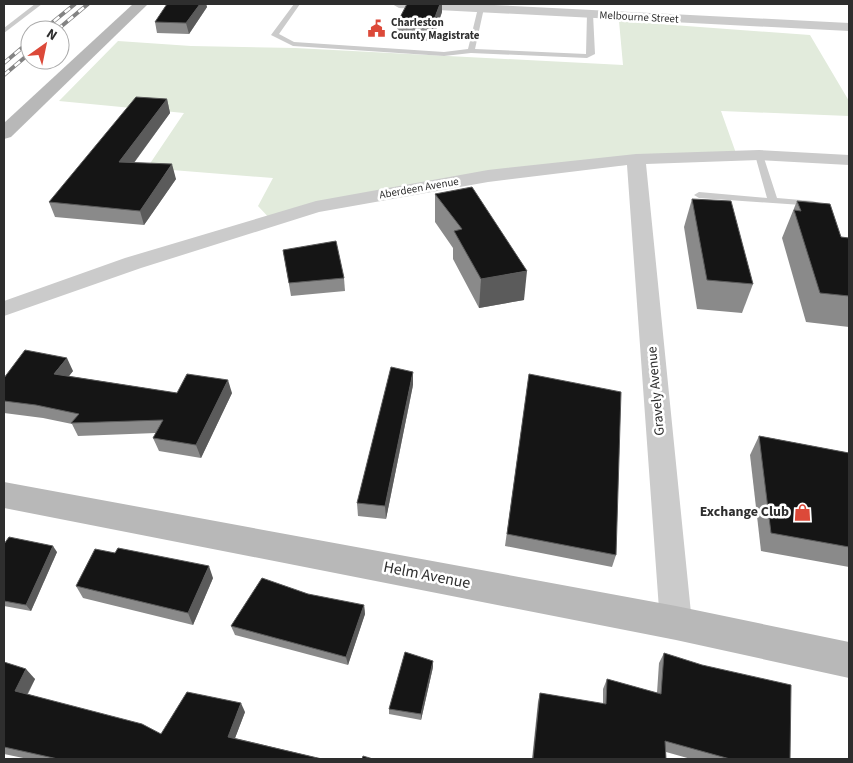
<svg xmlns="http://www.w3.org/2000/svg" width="853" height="763" font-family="'Source Sans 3',sans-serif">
<rect width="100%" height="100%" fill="#fff"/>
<polygon fill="#e2ebdc" points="619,21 810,35 849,101 849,116 721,111 737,156 488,176 272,221 258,206 273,178 147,168 184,113 59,101 118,41 191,46 295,48 623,65"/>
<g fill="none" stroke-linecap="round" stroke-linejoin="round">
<g fill="#cbcbcb" fill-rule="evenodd">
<polygon points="35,4 42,4 4,33 4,28"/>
<polygon points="294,4 300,4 279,34 294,42 444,52 468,49 478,8 481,6 484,8 475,49 586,54 587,14 590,12 593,14 595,54 587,58 471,53 444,56 293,46 271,35"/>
<polygon points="759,152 763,155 777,198 813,201 816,202 816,206 699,198 694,195 699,192 767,198 755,155"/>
</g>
<g fill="#cbcbcb" fill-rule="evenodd">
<polygon points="392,4 473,4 849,23 849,31 399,8"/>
<polygon points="759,150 849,155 849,165 759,160 646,164 692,623 687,634 676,638 665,634 660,623 627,165 488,182 319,212 141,268 4,316 4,301 125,258 316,201 488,170 636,154"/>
</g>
<g fill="#b8b8b8" fill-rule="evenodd">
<polygon points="133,4 148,4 11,137 4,139 4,123"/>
<polygon points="4,482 676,606 849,642 849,678 676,640 4,508"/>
</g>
<defs>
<g id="rail">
<polyline points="43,30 75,4"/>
<polyline points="57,30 88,4"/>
<polyline points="4,63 30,41"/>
<polyline points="4,75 30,53"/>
</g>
</defs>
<use href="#rail" stroke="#838383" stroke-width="4"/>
<use href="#rail" stroke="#fff" stroke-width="2.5" stroke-dasharray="7" stroke-linecap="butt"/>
</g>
<g fill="#8a8a8a">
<polygon points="167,4 206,4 207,7 189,34 157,33 155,22"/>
<polygon points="442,12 432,41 398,38 397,23"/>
<polygon points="167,99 170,113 134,163 176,179 144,225 55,217 49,202"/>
<polygon points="435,194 524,300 479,308 453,259 453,248 435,222"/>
<polygon points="692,199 753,284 742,313 697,309 684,227"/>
<polygon points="797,201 841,237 849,238 849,327 806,322 782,238"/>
<polygon points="283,250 344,278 345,291 291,296"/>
<polygon points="73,371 69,376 177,393 232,393 201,458 159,451 153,438 156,433 78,436 72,424 43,418 4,413 4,378"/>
<polygon points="529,374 616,555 612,567 505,546"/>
<polygon points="413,385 386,519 358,516 357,503"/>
<polygon points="759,436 849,453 849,567 761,551 750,455"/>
<polygon points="4,544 57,552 31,611 4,606"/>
<polygon points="213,578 193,625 83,598 76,586"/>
<polygon points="364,605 365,614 348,665 235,635 231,626"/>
<polygon points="664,653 790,759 691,759 666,752 666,759 532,759 538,702 540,693 603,704 603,689 607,679 657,693 659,663"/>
<polygon points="4,662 35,679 28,694 161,734 245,712 235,738 322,759 28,759 4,754"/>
<polygon points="433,667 421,720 389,714 389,709"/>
</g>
<g fill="#5b5b5b">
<polygon points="200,4 206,4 207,7 189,34 186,23"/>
<polygon points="440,4 442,4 442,12 432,41 432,25"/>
<polygon points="167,99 170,113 124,176 119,162"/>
<polygon points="172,164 176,179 144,225 140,211"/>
<polygon points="527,271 524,300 479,308 481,279"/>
<polygon points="67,358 73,371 60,387 54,374"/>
<polygon points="413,372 413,385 386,519 385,506"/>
<polygon points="228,380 232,393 201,458 196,445"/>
<polygon points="53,546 57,552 31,611 26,605"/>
<polygon points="209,566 213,578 193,625 188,613"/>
<polygon points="364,605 365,614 348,665 346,657"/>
<polygon points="433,661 433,667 421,720 421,714"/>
<polygon points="26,669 35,679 24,700 15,691"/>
<polygon points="241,703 245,712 232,746 228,737"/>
</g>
<g fill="#151515" stroke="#5b5b5b">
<polygon points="167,4 200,4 186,23 155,22"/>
<polygon points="407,4 440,4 432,25 397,23"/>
<polygon points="136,97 167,99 119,162 172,164 140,211 49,202"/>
<polygon points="472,187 527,271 481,279 454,231 462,229 435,194"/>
<polygon points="692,199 731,201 753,284 707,280"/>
<polygon points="797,201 830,204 841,237 849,238 849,296 820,293 794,210 801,211"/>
<polygon points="336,241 344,278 289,283 283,250"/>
<polygon points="25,350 67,358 54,374 177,393 187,374 228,380 196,445 153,438 163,420 71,423 79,414 36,405 4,401 4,378"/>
<polygon points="391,367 413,372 385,506 357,503"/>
<polygon points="529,374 621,392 616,555 507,534"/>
<polygon points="759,436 849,453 849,547 771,533"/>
<polygon points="9,537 53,546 26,605 4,601 4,544"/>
<polygon points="118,548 209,566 188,613 76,586 95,549 115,553"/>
<polygon points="262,578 308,594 364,605 346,657 231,626"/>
<polygon points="405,652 433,661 421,714 389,709"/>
<polygon points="664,653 702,665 791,685 790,759 730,759 665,741 666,759 533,759 540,693 606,704 607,679 661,694"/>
<polygon points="4,662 26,669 15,691 142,724 161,734 187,692 241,703 228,737 322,759 58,759 4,747"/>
<polygon points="363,756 373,759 362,759"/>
</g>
<defs>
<symbol id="civic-bare" viewBox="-9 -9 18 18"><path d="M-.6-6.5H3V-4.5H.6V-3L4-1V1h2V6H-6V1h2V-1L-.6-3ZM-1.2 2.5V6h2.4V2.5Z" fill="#dc4939" stroke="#fff" stroke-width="2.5" paint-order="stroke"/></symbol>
<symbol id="shop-bare" viewBox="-9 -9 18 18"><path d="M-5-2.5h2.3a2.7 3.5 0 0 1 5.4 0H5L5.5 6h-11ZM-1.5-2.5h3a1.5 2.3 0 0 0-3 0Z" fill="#dc4939" stroke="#fff" stroke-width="2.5" paint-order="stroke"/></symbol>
</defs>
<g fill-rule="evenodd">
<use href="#civic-bare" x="364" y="16" width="25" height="25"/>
<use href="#shop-bare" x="790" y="500" width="25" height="25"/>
</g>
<g text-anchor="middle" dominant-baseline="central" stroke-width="5" stroke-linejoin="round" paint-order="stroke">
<g font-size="11" fill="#2e2e2e" stroke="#fff">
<text transform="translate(639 17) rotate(3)">Melbourne Street</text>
<text transform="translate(419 188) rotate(-10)">Aberdeen Avenue</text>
</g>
<g font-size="11" font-weight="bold" fill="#2e2e2e" stroke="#fff" text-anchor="start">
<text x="391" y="22">Charleston<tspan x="391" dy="13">County Magistrate</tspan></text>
</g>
<g font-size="14" fill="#2e2e2e" stroke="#fff">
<text transform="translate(656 391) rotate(-95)">Gravely Avenue</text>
</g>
<g font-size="14" font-weight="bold" fill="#2e2e2e" stroke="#fff" text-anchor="end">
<text x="789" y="512">Exchange Club</text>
</g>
<g font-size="16" fill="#2e2e2e" stroke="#fff">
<text transform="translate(427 575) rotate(11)">Helm Avenue</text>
</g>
</g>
<rect width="853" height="763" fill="none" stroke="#2e2e2e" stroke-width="10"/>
<g transform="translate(45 45) rotate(33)"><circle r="24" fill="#ffffff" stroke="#ababab"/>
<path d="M0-4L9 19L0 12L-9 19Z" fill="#dc4939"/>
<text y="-8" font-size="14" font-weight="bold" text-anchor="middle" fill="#2e2e2e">N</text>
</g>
</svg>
